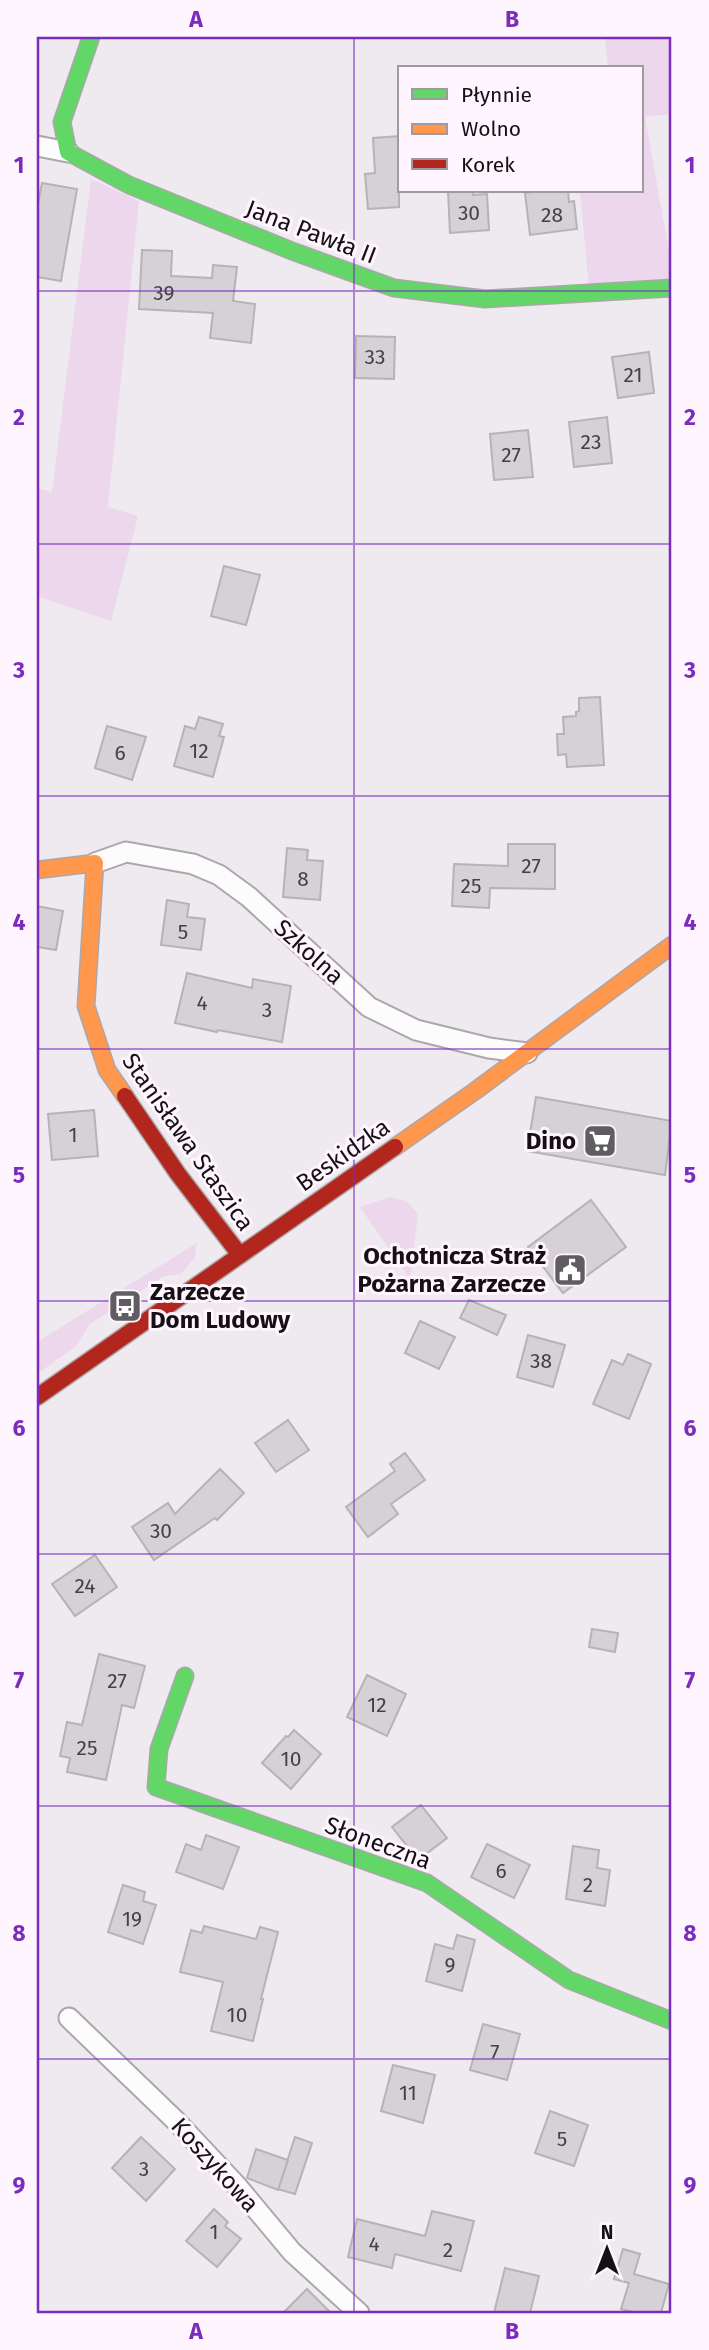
<svg xmlns="http://www.w3.org/2000/svg" width="709" height="2350" font-family="'Fira Sans',sans-serif">
<rect width="100%" height="100%" fill="#efeaef"/>
<g fill="#ecd7ed">
<polygon points="605,37 672,37 672,114 645,117 672,268 672,279 589,289 580,191 641,191 641,68 608,68"/>
<polygon points="91,179 139,201 108,507 138,516 111,621 37,596 37,488 52,492"/>
<polygon points="390,1197 406,1201 418,1214 410,1279 360,1207"/>
<polygon points="197,1243 195,1257 181,1274 164,1276 90,1324 76,1346 37,1374 37,1342"/>
</g>
<g fill="#d6d1d6" stroke="#b6b2b6" stroke-width="2">
<polygon points="399,136 399,207 368,209 365,174 375,173 373,138"/>
<polygon points="42,183 77,189 61,281 37,277 37,209"/>
<polygon points="448,191 473,191 473,195 487,194 489,230 450,233"/>
<polygon points="539,191 568,191 569,202 574,201 577,229 530,235 525,193"/>
<polygon points="142,250 172,251 171,276 212,278 213,265 237,267 233,301 255,304 251,343 210,338 213,313 139,309"/>
<polygon points="356,336 395,337 394,379 355,378"/>
<polygon points="649,352 654,393 618,398 612,357"/>
<polygon points="607,417 612,463 574,467 569,422"/>
<polygon points="528,430 533,477 494,480 490,434"/>
<polygon points="224,566 260,575 246,625 211,616"/>
<polygon points="600,697 604,765 567,767 566,754 558,755 557,734 564,734 563,717 576,716 576,712 579,711 579,698"/>
<polygon points="199,717 223,724 219,736 224,737 213,777 174,766 185,726 195,729"/>
<polygon points="107,726 146,737 132,780 95,768"/>
<polygon points="508,844 555,844 555,889 490,888 489,908 452,906 454,864 508,866"/>
<polygon points="287,848 308,850 307,860 323,861 320,900 283,897"/>
<polygon points="167,900 189,904 187,917 205,919 201,950 161,945"/>
<polygon points="37,906 63,911 56,950 37,947"/>
<polygon points="187,973 252,988 253,979 291,986 282,1042 218,1030 217,1032 175,1023"/>
<polygon points="536,1097 672,1121 665,1175 527,1151"/>
<polygon points="94,1110 98,1156 52,1160 48,1114"/>
<polygon points="591,1200 626,1247 563,1293 528,1247"/>
<polygon points="469,1300 506,1315 497,1335 460,1318"/>
<polygon points="420,1321 455,1337 439,1369 405,1353"/>
<polygon points="528,1335 565,1345 553,1387 517,1377"/>
<polygon points="628,1354 651,1364 629,1419 593,1404 612,1360 623,1365"/>
<polygon points="288,1420 309,1450 276,1472 255,1443"/>
<polygon points="405,1453 425,1480 391,1504 398,1514 368,1537 346,1507 395,1471 390,1464"/>
<polygon points="220,1469 244,1493 217,1520 215,1518 154,1560 132,1527 168,1503 175,1514"/>
<polygon points="95,1555 117,1587 75,1616 52,1584"/>
<polygon points="592,1629 618,1633 615,1652 589,1647"/>
<polygon points="99,1654 145,1666 134,1708 122,1705 106,1780 67,1772 70,1758 60,1756 67,1722 82,1725"/>
<polygon points="367,1675 406,1694 387,1736 347,1717"/>
<polygon points="294,1730 321,1754 291,1789 262,1763 286,1736 288,1737"/>
<polygon points="421,1805 447,1838 418,1860 392,1827"/>
<polygon points="206,1835 239,1847 223,1889 176,1872 186,1844 201,1850"/>
<polygon points="487,1844 530,1865 514,1898 471,1877"/>
<polygon points="573,1846 599,1850 597,1868 610,1870 605,1906 566,1899"/>
<polygon points="123,1885 145,1892 143,1901 156,1905 143,1944 108,1932"/>
<polygon points="204,1926 256,1939 260,1927 278,1932 261,1999 263,1999 253,2041 211,2031 223,1982 180,1972 191,1930 202,1933"/>
<polygon points="457,1935 475,1940 462,1991 426,1981 435,1944 453,1949"/>
<polygon points="483,2024 520,2034 507,2080 470,2070"/>
<polygon points="393,2065 435,2075 423,2123 381,2111"/>
<polygon points="550,2111 588,2125 574,2166 535,2153"/>
<polygon points="141,2137 175,2169 146,2201 112,2168"/>
<polygon points="295,2137 312,2143 295,2194 278,2189"/>
<polygon points="256,2149 288,2160 278,2190 247,2178"/>
<polygon points="214,2209 228,2222 225,2226 241,2239 217,2267 186,2241"/>
<polygon points="432,2211 474,2221 461,2271 395,2254 392,2268 348,2257 357,2219 425,2236"/>
<polygon points="623,2249 640,2254 634,2274 669,2284 661,2313 637,2313 621,2309 629,2283 614,2279"/>
<polygon points="505,2268 539,2276 530,2313 494,2313"/>
<polygon points="307,2289 331,2313 283,2313"/>
</g>
<g fill="none" stroke-linecap="round" stroke-linejoin="round">
<defs>
<g id="street">
<polyline points="37,146 68,152"/>
<polyline points="95,863 126,852 193,864 219,875 249,897 369,1007 416,1030 489,1048 527,1053"/>
<polyline points="69,2018 176,2121 237,2186 292,2252 359,2313"/>
</g>
<g id="fast">
<polyline points="91,37 62,122 68,152 129,185 292,251 394,288 485,299 672,288"/>
<polyline points="185,1676 159,1749 156,1787 427,1883 569,1980 672,2021"/>
</g>
<g id="slow">
<polyline points="37,870 95,863 86,1006 107,1070 125,1096"/>
<polyline points="395,1147 475,1091 672,945"/>
</g>
<g id="jam">
<polyline points="125,1096 178,1174 240,1255"/>
<polyline points="37,1397 395,1147"/>
</g>
</defs>
<use href="#street" stroke="#aba7ab" stroke-width="23"/>
<use href="#fast" stroke="#aba7ab" stroke-width="19"/>
<use href="#slow" stroke="#aba7ab" stroke-width="19"/>
<use href="#jam" stroke="#aba7ab" stroke-width="19"/>
<use href="#street" stroke="#fdfcfd" stroke-width="19"/>
<use href="#fast" stroke="#63d668" stroke-width="16"/>
<use href="#slow" stroke="#ff974d" stroke-width="16"/>
<use href="#jam" stroke="#b3261e" stroke-width="16"/>
</g>
<path fill="none" stroke="#7b2cbf" stroke-width="2" stroke-opacity="0.55" d="M354,37V2313M37,291H672M37,544H672M37,796H672M37,1049H672M37,1301H672M37,1554H672M37,1806H672M37,2059H672"/>
<defs>
<symbol id="supermarket-square" viewBox="-11 -11 22 22"><rect x="-9" y="-9" width="18" height="18" rx="4" fill="#615c61" stroke="#fef5fe"/><path d="M-6-5.5h2.5l.6 2H6L4.5 2H-2.5L-4.4-4H-6ZM-1.5 3.2a1.3 1.3 0 1 0 .1 0ZM3 3.2a1.3 1.3 0 1 0 .1 0Z" fill="#fff"/></symbol>
<symbol id="civic-square" viewBox="-11 -11 22 22"><rect x="-9" y="-9" width="18" height="18" rx="4" fill="#615c61" stroke="#fef5fe"/><path d="M-.6-6.5H3V-4.5H.6V-3L4-1V1h2V6H-6V1h2V-1L-.6-3ZM-1.2 2.5V6h2.4V2.5Z" fill="#fff"/></symbol>
<symbol id="bus-square" viewBox="-11 -11 22 22"><rect x="-9" y="-9" width="18" height="18" rx="4" fill="#615c61" stroke="#fef5fe"/><path d="M-5-6H5V4H4V6H2V4H-2V6H-4V4H-5ZM-3.5-4V0h7V-4ZM-3.5 1.2v1.5H-2V1.2ZM2 1.2v1.5H3.5V1.2Z" fill="#fff"/></symbol>
</defs>
<g fill-rule="evenodd">
<use href="#supermarket-square" x="581" y="1122" width="38" height="38"/>
<use href="#civic-square" x="551" y="1251" width="38" height="38"/>
<use href="#bus-square" x="106" y="1287" width="38" height="38"/>
</g>
<g text-anchor="middle" dominant-baseline="central" stroke-width="6" stroke-linejoin="round" paint-order="stroke">
<g font-size="21" fill="#464146">
<text x="469" y="213">30</text>
<text x="552" y="215">28</text>
<text x="164" y="293">39</text>
<text x="375" y="357">33</text>
<text x="633" y="375">21</text>
<text x="591" y="442">23</text>
<text x="511" y="455">27</text>
<text x="199" y="751">12</text>
<text x="120" y="753">6</text>
<text x="531" y="866">27</text>
<text x="303" y="879">8</text>
<text x="471" y="886">25</text>
<text x="183" y="932">5</text>
<text x="202" y="1003">4</text>
<text x="267" y="1010">3</text>
<text x="73" y="1135">1</text>
<text x="541" y="1361">38</text>
<text x="161" y="1531">30</text>
<text x="85" y="1586">24</text>
<text x="117" y="1681">27</text>
<text x="377" y="1705">12</text>
<text x="87" y="1748">25</text>
<text x="291" y="1759">10</text>
<text x="501" y="1871">6</text>
<text x="588" y="1885">2</text>
<text x="132" y="1919">19</text>
<text x="450" y="1965">9</text>
<text x="237" y="2015">10</text>
<text x="495" y="2052">7</text>
<text x="408" y="2093">11</text>
<text x="562" y="2139">5</text>
<text x="144" y="2169">3</text>
<text x="214" y="2232">1</text>
<text x="374" y="2244">4</text>
<text x="448" y="2250">2</text>
</g>
<g font-size="24" fill="#141014" stroke="#fef5fe">
<text transform="translate(311 232) rotate(21)">Jana Pawła II</text>
<text transform="translate(309 952) rotate(42)">Szkolna</text>
<text transform="translate(188 1142) rotate(55)">Stanisława Staszica</text>
<text transform="translate(343 1155) rotate(-35)">Beskidzka</text>
<text transform="translate(378 1843) rotate(20)">Słoneczna</text>
<text transform="translate(215 2165) rotate(48)">Koszykowa</text>
</g>
<g font-size="24" font-weight="bold" fill="#141014" stroke="#fef5fe" text-anchor="end">
<text x="576" y="1141">Dino</text>
<text x="546" y="1256">Ochotnicza Straż<tspan x="546" dy="28">Pożarna Zarzecze</tspan></text>
<text x="150" y="1292" text-anchor="start">Zarzecze<tspan x="150" dy="28">Dom Ludowy</tspan></text>
</g>
</g>
<rect width="709" height="2350" fill="none" stroke="#fef5fe" stroke-width="77"/>
<rect x="398" y="66" width="245" height="126" fill="#fef5fe" stroke="#a099a0" stroke-width="2"/>
<rect x="412" y="89" width="35" height="10" fill="#63d668" stroke="#a099a0" stroke-width="2"/>
<text x="461" y="102" font-size="21" fill="#141014">Płynnie</text>
<rect x="412" y="124" width="35" height="10" fill="#ff974d" stroke="#a099a0" stroke-width="2"/>
<text x="461" y="136" font-size="21" fill="#141014">Wolno</text>
<rect x="412" y="159" width="35" height="10" fill="#b3261e" stroke="#a099a0" stroke-width="2"/>
<text x="461" y="172" font-size="21" fill="#141014">Korek</text>
<g transform="translate(607 2249)" stroke="#fef5fe" stroke-width="5" paint-order="stroke">
<path d="M0-5L12 26L0 18L-12 26Z" fill="#141014"/>
<text y="-10" font-size="19" font-weight="bold" text-anchor="middle" fill="#141014">N</text>
</g>
<rect x="38" y="38" width="632" height="2274" fill="none" stroke="#7b2cbf" stroke-width="2.5"/>
<g font-size="23" text-anchor="middle" font-weight="bold" fill="#7b2cbf">
<text x="196" y="27">A</text>
<text x="512" y="27">B</text>
<text x="19" y="173">1</text>
<text x="690" y="173">1</text>
<text x="19" y="425">2</text>
<text x="690" y="425">2</text>
<text x="19" y="678">3</text>
<text x="690" y="678">3</text>
<text x="19" y="930">4</text>
<text x="690" y="930">4</text>
<text x="19" y="1183">5</text>
<text x="690" y="1183">5</text>
<text x="19" y="1436">6</text>
<text x="690" y="1436">6</text>
<text x="19" y="1688">7</text>
<text x="690" y="1688">7</text>
<text x="19" y="1941">8</text>
<text x="690" y="1941">8</text>
<text x="19" y="2193">9</text>
<text x="690" y="2193">9</text>
<text x="196" y="2339">A</text>
<text x="512" y="2339">B</text>
</g>
</svg>
